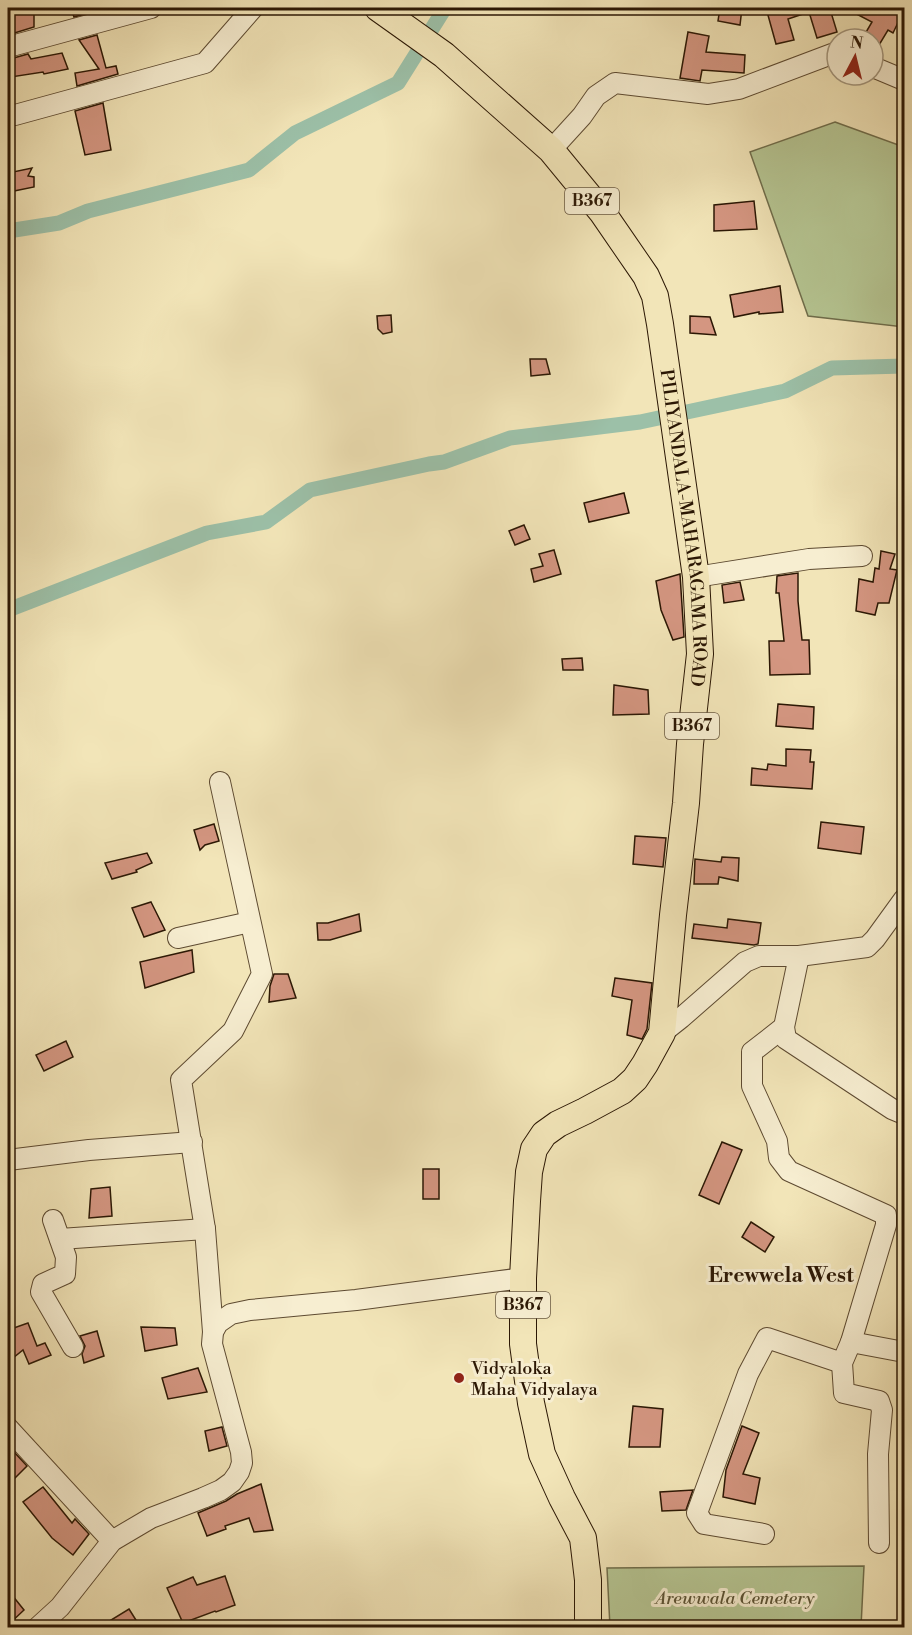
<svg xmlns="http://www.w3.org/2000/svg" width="912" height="1635" font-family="'Libre Bodoni',serif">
<rect width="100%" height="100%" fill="#f2e5b8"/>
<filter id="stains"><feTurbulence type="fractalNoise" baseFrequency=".00333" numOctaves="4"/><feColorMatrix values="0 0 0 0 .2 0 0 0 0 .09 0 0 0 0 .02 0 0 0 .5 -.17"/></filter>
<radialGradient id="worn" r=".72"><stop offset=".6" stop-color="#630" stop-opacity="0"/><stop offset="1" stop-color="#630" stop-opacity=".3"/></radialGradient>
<g fill="#b6c693" stroke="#706e4c" stroke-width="1.5">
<polygon points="835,122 904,147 904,327 808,316 750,152"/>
<polygon points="864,1566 861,1627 610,1627 607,1568"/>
</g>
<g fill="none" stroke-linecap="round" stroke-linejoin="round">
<g stroke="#9cc0a8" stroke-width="15">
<polyline points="8,231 59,223 88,211 249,170 295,133 398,83 445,8"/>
<polyline points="8,610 207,533 266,522 310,490 429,464 444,462 510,438 640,422 785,391 832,368 904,366"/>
</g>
</g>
<g fill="#d49681" stroke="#2b1704" stroke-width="1.5">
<polygon points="8,8 34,8 34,27 8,35"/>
<polygon points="71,8 107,8 74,17"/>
<polygon points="720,8 742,8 740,25 718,21"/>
<polygon points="766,8 824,8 825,11 830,9 837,32 817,38 809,12 788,19 794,40 776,44"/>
<polygon points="845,8 904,8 904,10 893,33 888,30 873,55 873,39 862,39 872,22"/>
<polygon points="688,32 709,36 706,52 745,55 744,73 702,70 700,81 680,78"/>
<polygon points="97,35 106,68 116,66 118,74 77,86 75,73 99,69 79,40"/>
<polygon points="62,53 68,69 44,74 43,72 11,77 10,59 28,54 31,59"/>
<polygon points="103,103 111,150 85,155 75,111"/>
<polygon points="32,168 28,176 34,177 34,187 9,192 8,173"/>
<polygon points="754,201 757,229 714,231 714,205"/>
<polygon points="780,286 783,312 759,314 759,312 734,317 730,295"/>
<polygon points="391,315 392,332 383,334 378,329 377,316"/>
<polygon points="690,316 710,317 716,335 690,333"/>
<polygon points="530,359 546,359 550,374 531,376"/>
<polygon points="624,493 629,513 589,522 584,503"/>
<polygon points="524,525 530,539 515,545 509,531"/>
<polygon points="554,550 561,574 534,582 531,569 543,566 539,554"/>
<polygon points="881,551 895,554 890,569 897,570 889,603 878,603 875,615 856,611 859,579 873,582 875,568 879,569"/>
<polygon points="798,573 798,601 802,640 809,640 810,674 770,675 769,641 784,641 779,593 776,593 777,576"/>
<polygon points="680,574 684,637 673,640 661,610 656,581"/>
<polygon points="740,582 744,600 724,603 722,585"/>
<polygon points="582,658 583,670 563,670 562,659"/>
<polygon points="614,685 648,690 649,714 613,715"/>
<polygon points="778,704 814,707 813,729 776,726"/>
<polygon points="786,749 811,750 810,762 814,762 812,789 751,785 752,768 767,770 768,764 786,766"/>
<polygon points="821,822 864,827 861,854 818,848"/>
<polygon points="214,824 219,841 205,845 200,850 194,830"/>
<polygon points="635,836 666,838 663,867 633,864"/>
<polygon points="147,853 152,863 136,870 137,872 112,879 105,863"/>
<polygon points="722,857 739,858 738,881 719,877 718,884 694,884 695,859 721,862"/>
<polygon points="151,902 165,930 144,937 132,908"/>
<polygon points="359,914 361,931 330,940 318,940 317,923 328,923"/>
<polygon points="728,919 761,923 758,944 754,945 692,938 694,924 727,928"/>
<polygon points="192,950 194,972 145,988 140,962"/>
<polygon points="274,974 288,974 296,998 269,1002 270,986"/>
<polygon points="615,978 652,983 647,1029 642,1039 627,1035 632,1000 612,996"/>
<polygon points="66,1041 73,1057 44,1071 36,1055"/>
<polygon points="722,1142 742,1150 719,1204 699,1195"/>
<rect x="423" y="1169" width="16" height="30"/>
<polygon points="110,1187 112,1216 89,1218 91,1189"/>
<polygon points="751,1222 774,1237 765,1252 742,1237"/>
<polygon points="28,1323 37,1346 45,1343 51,1355 29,1364 23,1350 8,1362 8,1330"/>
<polygon points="141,1327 175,1328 177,1345 145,1351"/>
<polygon points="97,1331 104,1356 84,1363 82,1354 85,1346 80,1336"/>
<polygon points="198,1368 207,1392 168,1399 162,1378"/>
<polygon points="633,1406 663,1409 660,1447 629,1447"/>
<polygon points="742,1426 759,1433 743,1474 760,1478 755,1504 723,1497 726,1470"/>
<polygon points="222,1427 227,1446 209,1451 205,1431"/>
<polygon points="15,1453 27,1466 8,1485 8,1460"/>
<polygon points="261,1484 273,1530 254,1532 249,1518 225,1526 226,1529 207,1536 198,1513 226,1501 237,1494"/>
<polygon points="43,1487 72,1523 75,1519 89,1534 73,1555 52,1538 23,1502"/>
<polygon points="693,1490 686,1510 662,1511 660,1492"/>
<polygon points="225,1576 235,1605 216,1612 215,1611 183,1623 167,1588 193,1577 197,1585"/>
<polygon points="8,1590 24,1610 8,1625"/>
<polygon points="129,1609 141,1628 98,1628"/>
</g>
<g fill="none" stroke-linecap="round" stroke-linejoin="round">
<defs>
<g id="minor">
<polyline points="8,47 151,8"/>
<polyline points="873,67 904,80"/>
<polyline points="15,115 205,63 253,8"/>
<polyline points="551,150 582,116 596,96 615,83 708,94 739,89 837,52"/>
<polyline points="696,577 809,559 862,556"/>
<polyline points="178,938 250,922"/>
<polyline points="799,956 784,1027 786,1039 892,1109 904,1114"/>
<polyline points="784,1027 752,1052 752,1086 777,1141 779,1158 789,1171 886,1215 886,1225 851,1342 842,1363 844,1393 879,1401 882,1410 878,1454 879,1543"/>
<polyline points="662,1033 681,1018 745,962 759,956 799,956 867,947 875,939 904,899"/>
<polyline points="8,1160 89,1150 192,1142"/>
<polyline points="53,1220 66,1257 65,1274 43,1284 41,1292 73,1347"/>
<polyline points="60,1239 205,1229"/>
<polyline points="213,1332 205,1229 181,1080 233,1031 262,974 220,782"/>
<polyline points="851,1342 904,1352"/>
<polyline points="8,1428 112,1541"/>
<polyline points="764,1534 704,1524 697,1513 748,1374 767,1338 842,1363"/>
<polyline points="37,1628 60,1607 112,1541 151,1518 203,1498 221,1490 232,1482 239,1472 242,1463 241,1452 212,1344 213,1332 218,1323 231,1314 250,1310 356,1300 523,1278"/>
</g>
<g id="major">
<path id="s1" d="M378,8L444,55L551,150L602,212L646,276L655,296L660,324L696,577L700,654L690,744L686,803L673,915L662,1033L645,1064L635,1079L622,1091L585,1111L558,1124L544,1134L534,1149L529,1172L527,1201L523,1278V1344L531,1403L542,1454L562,1498L583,1538L588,1580V1628"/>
</g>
</defs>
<use href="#minor" stroke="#5d4a31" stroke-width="22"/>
<use href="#major" stroke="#2b1704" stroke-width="28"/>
<use href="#minor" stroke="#f7eed1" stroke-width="20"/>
<use href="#major" stroke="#f2e5b8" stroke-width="26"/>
</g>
<circle fill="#8f2418" stroke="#f7eed1" stroke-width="2" cx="459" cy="1378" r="6"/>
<g text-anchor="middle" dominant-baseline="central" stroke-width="6" stroke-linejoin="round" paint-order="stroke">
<g fill="#f7eed1" stroke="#685842" stroke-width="1.5">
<rect x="565" y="188" width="54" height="26" rx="4.5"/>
<rect x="665" y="713" width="54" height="26" rx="4.5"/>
<rect x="496" y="1292" width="54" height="26" rx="4.5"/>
</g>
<g font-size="16" font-weight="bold" fill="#2b1704">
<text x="592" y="201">B367</text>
<text x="692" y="726">B367</text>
<text x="523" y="1305">B367</text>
</g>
<g font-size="18" fill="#2b1704" stroke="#f7eed1">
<text stroke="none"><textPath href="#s1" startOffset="638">PILIYANDALA-MAHARAGAMA ROAD</textPath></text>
</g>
<g font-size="18" fill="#2b1704" stroke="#f7eed1" text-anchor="start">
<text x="471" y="1368">Vidyaloka<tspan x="471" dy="21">Maha Vidyalaya</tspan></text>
</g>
<g font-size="18" font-style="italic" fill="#5c5436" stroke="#f7eed1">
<text x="735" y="1598">Arewwala Cemetery</text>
</g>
<g font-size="21" font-weight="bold" fill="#2b1704" stroke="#f7eed1">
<text x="781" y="1276">Erewwela West</text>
</g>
</g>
<rect width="912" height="1635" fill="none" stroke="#f2e5b8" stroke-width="30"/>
<rect x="9" y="9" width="894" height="1617" fill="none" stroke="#2b1704" stroke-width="3"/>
<rect x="15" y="15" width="882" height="1605" fill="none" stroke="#2b1704" stroke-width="1.5"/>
<g transform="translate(855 57) rotate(7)"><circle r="28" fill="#f7eed1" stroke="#a5987f" stroke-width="1.5"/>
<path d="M0-4.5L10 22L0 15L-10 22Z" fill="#8f2418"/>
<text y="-9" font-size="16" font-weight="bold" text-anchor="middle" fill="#2b1704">N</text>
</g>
<rect width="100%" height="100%" filter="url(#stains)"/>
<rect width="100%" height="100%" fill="url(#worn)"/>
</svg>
